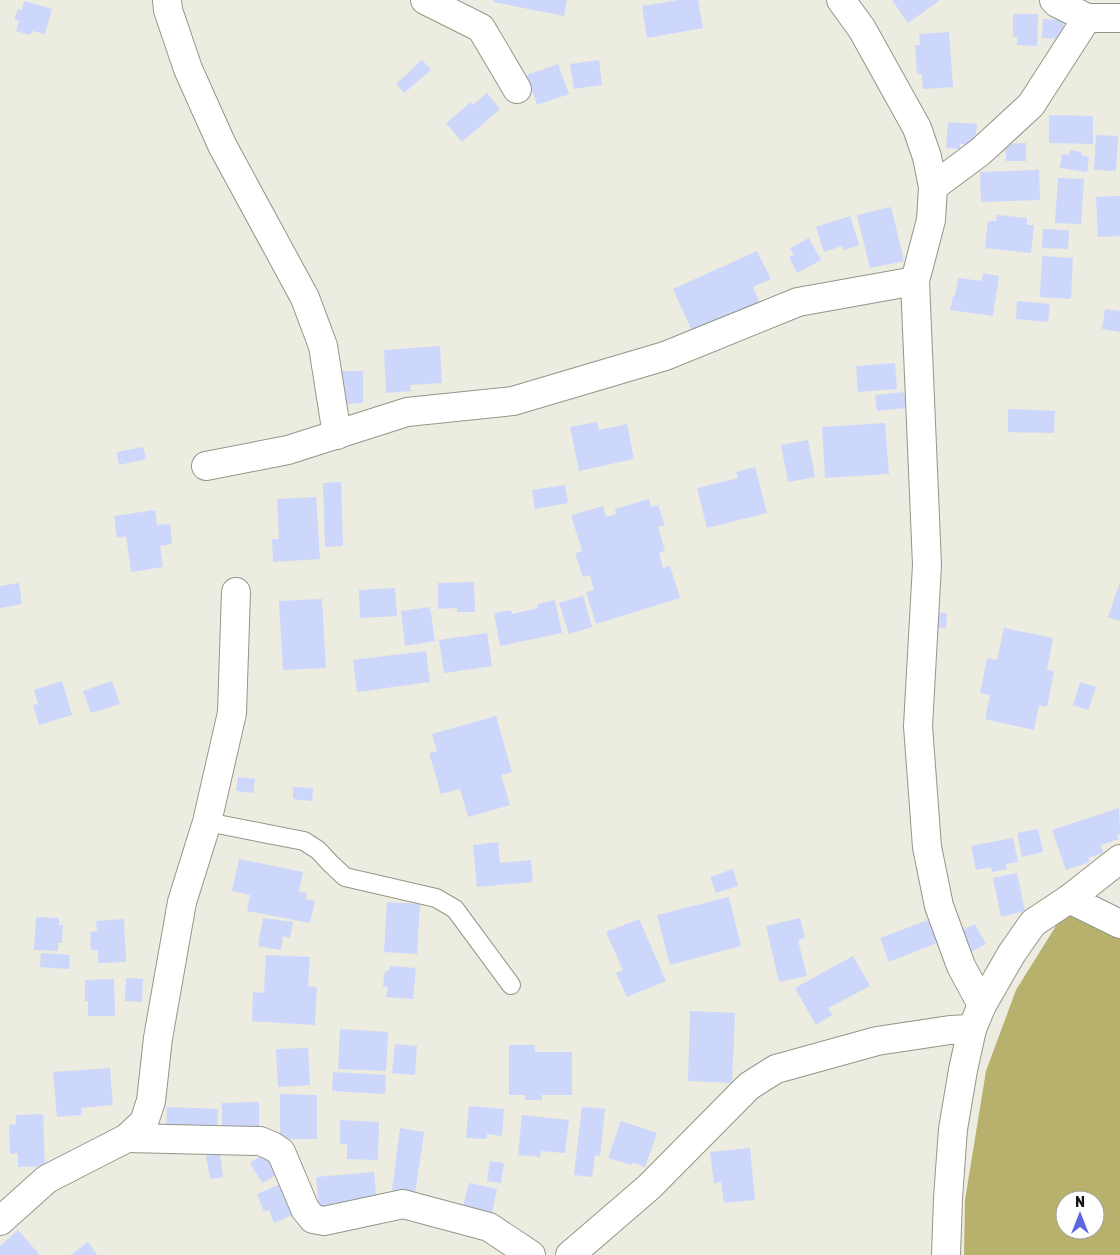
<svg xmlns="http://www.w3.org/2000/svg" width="1120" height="1255" viewBox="0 0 1120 1255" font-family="Rubik,sans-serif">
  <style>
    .forest { fill: #b8b16e; fill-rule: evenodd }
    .building { fill: #cdd6fb }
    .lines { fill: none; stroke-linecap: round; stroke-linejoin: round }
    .service-casing { stroke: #96958a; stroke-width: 20 }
    .minor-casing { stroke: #96958a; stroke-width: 30 }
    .service { stroke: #fff; stroke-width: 18 }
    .minor { stroke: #fff; stroke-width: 28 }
  </style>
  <rect width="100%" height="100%" fill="#edece0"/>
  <path class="forest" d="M1064 913 1120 938V1255H964L965 1200 986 1071 1016 990ZM1065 1200H1095V1230H1065Z"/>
  <g class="building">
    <path d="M494 0H567L564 16 493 2Z"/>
    <path d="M679 0H698L703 28 647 38 642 6Z"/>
    <path d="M892 0H940L908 23Z"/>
    <path d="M24 1 52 9 45 34 32 31 31 35 16 31 19 21 14 19 18 9 22 10Z"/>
    <path d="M1013 14H1038L1037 46 1017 45V37H1013Z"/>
    <path d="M1043 19 1064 20 1063 39 1042 38Z"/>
    <path d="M949 32 953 87 923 89 922 74H917L915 45H920L919 34Z"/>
    <path d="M422 60 431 70 404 93 396 84Z"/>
    <path d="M599 60 602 85 574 89 570 64Z"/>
    <path d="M558 64 569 94 537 105 527 75Z"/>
    <path d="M487 93 500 109 462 142 446 123 471 102 473 105Z"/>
    <path d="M1049 115 1093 116V144L1049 143Z"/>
    <path d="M948 122 977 124 975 145 960 144V149L946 148Z"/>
    <path d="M1096 135 1118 136 1116 171 1094 170Z"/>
    <path d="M1026 143V161H1006L1005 144Z"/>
    <path d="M1070 150 1081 152V155L1089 157 1087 172 1060 168 1062 154 1069 155Z"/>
    <path d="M1039 170 1040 200 981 202 980 172Z"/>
    <path d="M1058 178 1084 179 1081 224 1055 223Z"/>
    <path d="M1120 196V236L1098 237 1096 197Z"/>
    <path d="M891 207 904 261 870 268 857 215Z"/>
    <path d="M997 215 1027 218V225H1034L1031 253 985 248 988 221H996Z"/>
    <path d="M850 216 859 245 844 250 842 246 824 252 816 227Z"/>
    <path d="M1043 229 1069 230 1068 249 1042 248Z"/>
    <path d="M809 238 821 260 797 273 789 257 794 255 790 248Z"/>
    <path d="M757 251 771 279 753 287 760 303 693 333 673 289Z"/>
    <path d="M1042 256 1073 258 1071 299 1040 297Z"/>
    <path d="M983 273 999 276 993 316 950 310 953 296H955L958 278 982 281Z"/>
    <path d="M1017 301 1050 304 1048 322 1016 319Z"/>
    <path d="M1105 309 1120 311V332L1102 329Z"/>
    <path d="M440 346 442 383 410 385 411 391 386 393 384 350Z"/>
    <path d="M895 363 897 389 858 392 856 366Z"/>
    <path d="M340 371H363V403L341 404Z"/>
    <path d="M904 392 906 408 877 411 875 395Z"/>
    <path d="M1008 409 1055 411 1054 433 1008 432Z"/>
    <path d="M597 422 599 430 627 424 634 459 579 471 570 427Z"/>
    <path d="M885 423 889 474 825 478 822 427Z"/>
    <path d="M808 440 815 477 788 482 781 445Z"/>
    <path d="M143 447 146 459 119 465 117 452Z"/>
    <path d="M755 467 767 513 707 528 697 488 738 478 736 472Z"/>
    <path d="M341 482 343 546 325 547 323 483Z"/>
    <path d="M565 485 568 503 535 509 532 490Z"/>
    <path d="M316 497 320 559 273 562 272 539H279L277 499Z"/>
    <path d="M649 499 651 507 658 505 665 525 658 527 665 551 659 553 663 568 670 566 680 598 596 624 586 592 594 590 590 575 583 577 575 553 582 551 571 515 603 506 606 517 616 514 615 509Z"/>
    <path d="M155 510 157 525 170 524 172 544 160 546 163 567 131 572 126 536 117 538 114 516Z"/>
    <path d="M474 582 475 612H457V608L438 609V583Z"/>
    <path d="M1120 582V621L1108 617Z"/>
    <path d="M19 583 22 604 0 608V586Z"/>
    <path d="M395 588 397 616 360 618 359 590Z"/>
    <path d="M583 596 592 627 569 634 559 603Z"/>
    <path d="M322 599 326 668 283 670 279 601Z"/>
    <path d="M555 600 562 633 500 646 494 613 511 610 512 614 538 608V604Z"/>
    <path d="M430 607 435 641 405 646 401 611Z"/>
    <path d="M931 612 947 613 946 628 930 627Z"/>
    <path d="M1004 628 1053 638 1047 670 1054 671 1047 707 1039 705 1034 730 985 719 990 695 980 693 987 658 997 660Z"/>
    <path d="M487 633 492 666 444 673 439 640Z"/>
    <path d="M426 651 430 682 357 692 353 660Z"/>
    <path d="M62 681 72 715 39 725 33 705 38 704 34 690Z"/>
    <path d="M112 681 120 704 91 713 83 691Z"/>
    <path d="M1080 682 1096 687 1088 710 1073 705Z"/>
    <path d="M496 716 512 772 501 775 510 805 468 817 460 789 441 794 429 753 437 751 432 734Z"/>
    <path d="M238 777 255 779 253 793 236 791Z"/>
    <path d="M293 787 313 788 312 801 293 799Z"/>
    <path d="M1119 808 1120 834 1117 835 1119 839 1101 845 1103 853 1088 858 1090 862 1066 870 1052 830Z"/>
    <path d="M1038 829 1043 852 1022 857 1017 833Z"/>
    <path d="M1013 838 1018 862 1006 864 1007 869 992 872 991 867 976 870 971 846Z"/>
    <path d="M498 842 500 863 531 860 533 882 477 887 473 845Z"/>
    <path d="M239 859 303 872 299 892 307 893 306 899 315 901 310 923 247 911 250 895 232 891Z"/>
    <path d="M733 869 738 886 716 893 710 877Z"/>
    <path d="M1017 873 1025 911 1001 917 993 878Z"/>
    <path d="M729 897 741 946 670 965 657 915Z"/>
    <path d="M387 902 420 904 417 954 384 952Z"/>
    <path d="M36 917 59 918V925H63L62 943H58V951L34 950Z"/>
    <path d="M263 918 293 922 290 938 283 936 281 950 258 946Z"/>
    <path d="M800 918 805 938 798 940 807 976 779 982 766 926Z"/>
    <path d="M124 919 126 962 98 963V950H91L90 932 97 931 96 921Z"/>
    <path d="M639 919 666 981 627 997 616 973 623 970 606 932Z"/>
    <path d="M928 920 937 943 889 962 880 938Z"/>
    <path d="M975 924 986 944 970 953 959 932Z"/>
    <path d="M41 953 70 955 69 969 40 967Z"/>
    <path d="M266 955 310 957 308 986 317 987 315 1025 252 1021 253 992 264 993Z"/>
    <path d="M853 956 870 986 828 1008 832 1015 816 1025 795 988Z"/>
    <path d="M390 966 416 968 413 999 386 997 388 987 383 986 385 971H389Z"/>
    <path d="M126 978 143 979 142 1002 125 1001Z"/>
    <path d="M114 979 115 1016H88V1001H85V980Z"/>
    <path d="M690 1011 735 1013 732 1083 688 1081Z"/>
    <path d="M340 1029 388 1032 386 1071 338 1069Z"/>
    <path d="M395 1044 417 1046 415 1075 392 1073Z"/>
    <path d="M509 1045H535V1052H572V1095H542V1100H525V1095H509Z"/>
    <path d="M308 1048 310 1085 278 1087 276 1049Z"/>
    <path d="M110 1068 113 1105 81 1108 82 1115 57 1117 53 1072Z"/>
    <path d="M333 1072 386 1075 385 1094 332 1091Z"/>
    <path d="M280 1094 317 1095V1139H280Z"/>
    <path d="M259 1102V1127H222V1103Z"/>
    <path d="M469 1106 504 1109 502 1136 487 1134V1139L466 1138Z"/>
    <path d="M167 1107 218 1109 217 1132 166 1130Z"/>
    <path d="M582 1107 605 1109 600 1156 595 1155 592 1177 574 1175Z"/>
    <path d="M43 1114 45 1166 18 1167V1153L10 1154 9 1125 16 1124V1115Z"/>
    <path d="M522 1115 569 1120 565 1153 541 1151 540 1157 518 1155Z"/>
    <path d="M340 1120 379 1122 378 1160 347 1159V1144H340Z"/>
    <path d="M621 1121 657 1133 645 1167 633 1162 632 1165 608 1158Z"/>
    <path d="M400 1128 424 1132 414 1202 391 1199Z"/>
    <path d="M750 1148 755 1200 724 1203 721 1182 714 1183 710 1152Z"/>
    <path d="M265 1153 278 1174 262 1183 250 1163Z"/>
    <path d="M220 1154 223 1177 210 1179 206 1156Z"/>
    <path d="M490 1161 504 1163 501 1183 487 1181Z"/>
    <path d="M374 1172 377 1204 319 1209 316 1177Z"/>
    <path d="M286 1182 299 1212 274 1223 269 1210 264 1212 257 1194Z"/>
    <path d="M469 1183 497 1189 491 1217 462 1210Z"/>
    <path d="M18 1230 39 1254 38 1255H0V1246Z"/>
    <path d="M88 1242 97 1255H71Z"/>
  </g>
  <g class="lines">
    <g class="service-casing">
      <path id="service" d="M207 822 304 841 318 850 330 863 345 877 436 898 455 909 511 985"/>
    </g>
    <g class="minor-casing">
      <g id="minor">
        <path d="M167 0 168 10 188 69 222 145 305 298 323 346 337 435"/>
        <path d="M425 0 481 28 517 89"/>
        <path d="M841 0 862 29 917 128 927 157 933 187 931 220 915 281 927 565 918 726 927 847 939 906 961 966 982 1005"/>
        <path d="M1054 0 1057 3 1087 18H1120"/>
        <path d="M933 187 980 152 1031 105 1087 18"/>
        <path d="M206 466 288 450 407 412 513 401 665 356 798 302 915 281"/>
        <path d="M1069 899 1120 924"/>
        <path d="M127 1138 260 1141 272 1146 281 1152 305 1209 313 1219 324 1221 403 1204 489 1227 531 1255"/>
        <path d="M0 1221 47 1179 127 1138 144 1122 151 1101 158 1038 182 902 207 822 232 713 236 592"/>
        <path d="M570 1255 649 1187 749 1086 776 1069 877 1041 950 1030 972 1029"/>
        <path d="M946 1255 948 1198 953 1129 963 1070 972 1029 982 1005 1012 953 1033 923 1069 899 1120 859"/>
      </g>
    </g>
    <use href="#service" class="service"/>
    <use href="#minor" class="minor"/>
  </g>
  <g transform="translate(1080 1215)"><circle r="24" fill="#ffffff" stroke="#a1a1a0"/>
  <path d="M0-4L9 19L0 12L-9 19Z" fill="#5c67de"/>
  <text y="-8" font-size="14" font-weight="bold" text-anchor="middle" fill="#151511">N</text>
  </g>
</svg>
